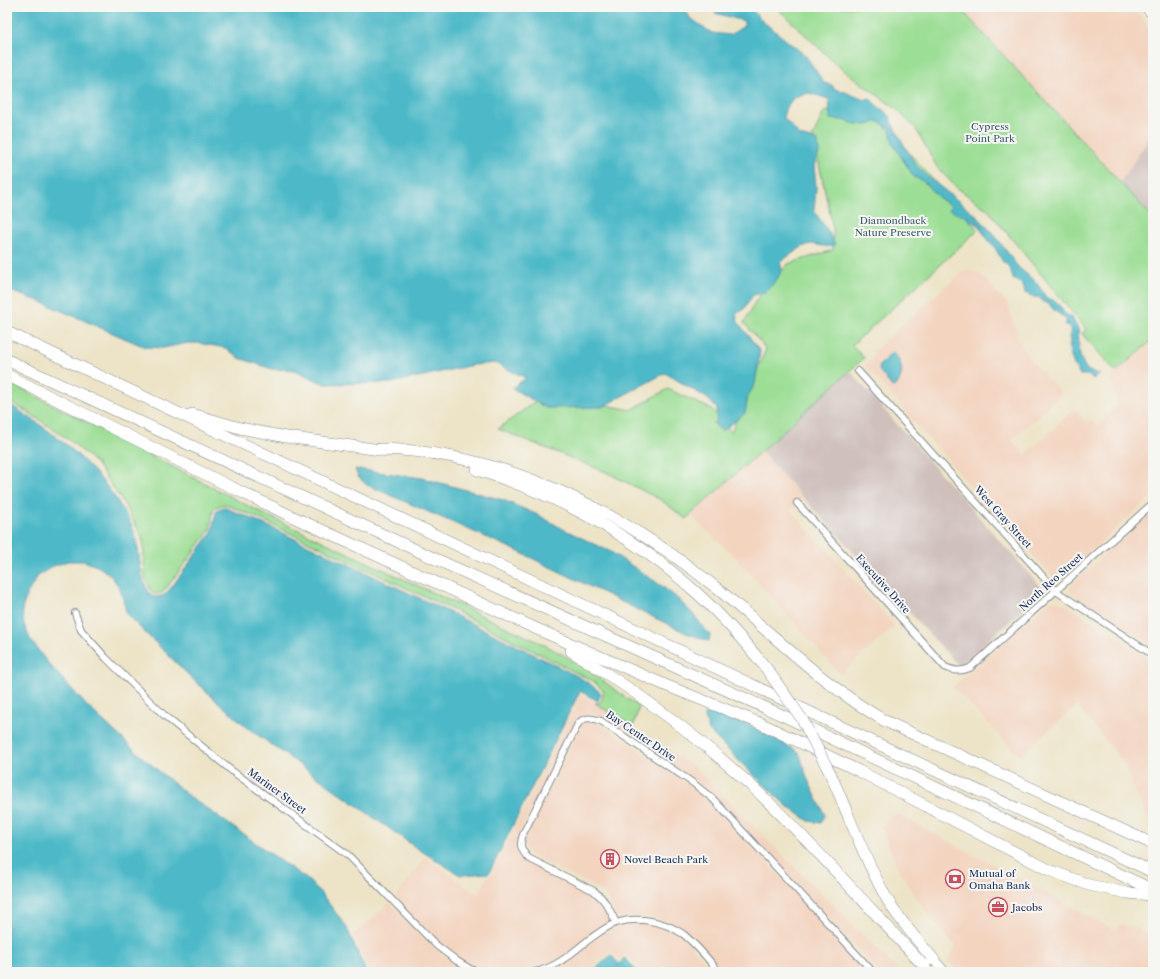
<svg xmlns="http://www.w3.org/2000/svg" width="1160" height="979" viewBox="0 0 1160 979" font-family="'Libre Caslon Text',serif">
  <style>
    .built { fill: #f3d4bf }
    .industrial { fill: #cfc0bb }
    .green { fill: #9cde95; stroke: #5c867a }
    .water { fill: #4db9c8; stroke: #347493 }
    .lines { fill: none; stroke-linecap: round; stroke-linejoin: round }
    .minor-casing { stroke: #848a92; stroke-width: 8 }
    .tertiary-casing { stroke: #848a92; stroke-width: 8 }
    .primary-casing { stroke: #848a92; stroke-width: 10 }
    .motorway-casing { stroke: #848a92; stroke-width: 12 }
    .minor { stroke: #fff; stroke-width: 6 }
    .tertiary { stroke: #fff; stroke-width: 7 }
    .primary { stroke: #fff; stroke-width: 9 }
    .motorway { stroke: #fff; stroke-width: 11 }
    .motorway-bridge-casing { stroke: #848a92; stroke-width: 12; stroke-linecap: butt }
    .motorway-bridge { stroke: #fff; stroke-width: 11 }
    .labels { text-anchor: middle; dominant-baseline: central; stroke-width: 4; stroke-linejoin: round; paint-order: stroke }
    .park-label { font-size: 10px; fill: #3b5b6c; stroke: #f6f6f2 }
    .street-label { font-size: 10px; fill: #1b2f5e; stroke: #f6f6f2 }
    .poi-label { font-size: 10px; fill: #1b2f5e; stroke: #f6f6f2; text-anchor: start }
  </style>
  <rect width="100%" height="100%" fill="#f6f6f2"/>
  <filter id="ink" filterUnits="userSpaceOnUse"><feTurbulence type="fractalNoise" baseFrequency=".025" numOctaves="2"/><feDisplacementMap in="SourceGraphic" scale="8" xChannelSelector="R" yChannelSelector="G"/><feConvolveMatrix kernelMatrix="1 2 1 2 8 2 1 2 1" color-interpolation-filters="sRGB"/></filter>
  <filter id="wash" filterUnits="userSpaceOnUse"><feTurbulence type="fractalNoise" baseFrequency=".012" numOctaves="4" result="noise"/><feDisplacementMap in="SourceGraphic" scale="16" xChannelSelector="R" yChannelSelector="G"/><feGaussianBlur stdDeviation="0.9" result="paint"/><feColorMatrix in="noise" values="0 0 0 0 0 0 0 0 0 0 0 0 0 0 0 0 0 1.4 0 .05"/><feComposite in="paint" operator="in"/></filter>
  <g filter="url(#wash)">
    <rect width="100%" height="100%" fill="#ede4c7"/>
    <g class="built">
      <path d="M959 7H1133L1153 33V135L1149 138 1120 183Z"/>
      <path d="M967 269 980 274 1007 303 1019 340 1031 361 1062 393 1012 440 1025 455 1074 409 1086 423 1090 420 1097 426 1118 405 1113 391 1111 377 1152 340 1153 341V495L1060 579 1054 578 1013 533 910 418 899 403 865 366 873 359V352L957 276Z"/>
      <path d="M761 452 803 498 790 510 895 626 840 674 734 556 691 516Z"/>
      <path d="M1153 511V597L1151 595 1150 596 1153 599V645L1075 596 1069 590 1073 583Z"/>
      <path d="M1052 599 1068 606 1153 662V825L1150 824 1122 760 1077 706 1019 756 953 687Z"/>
      <path d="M581 695 595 703 694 767 900 972H878L715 796 695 780 604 718 594 714 585 715 579 718 575 723 521 831 517 843 519 852 526 861 592 894 599 899 602 903 611 922 600 928 568 953 554 961 540 967 527 970 500 972 486 970 471 966 444 947 432 936 395 898 425 857 478 895 488 876 492 874Z"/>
      <path d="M593 721 599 724 691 786 710 801 868 972H724L697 942 686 932 672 923 646 916 618 919 608 899 604 894 596 888 531 855 525 848 524 842 527 834 581 726 587 722Z"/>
      <path d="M897 814 1115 930 1121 924 1138 929 1153 937V972H958L948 961 949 957 956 947 935 923 912 892 896 864 881 826Z"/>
      <path d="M390 903 427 942 439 953 468 972H369L353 935Z"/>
      <path d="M645 923 668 930 681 937 692 947 714 972H642L627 955H624L620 959 617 955 616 956 611 952 588 972H546L571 958 603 933 616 927 631 924Z"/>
    </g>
    <g class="industrial">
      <path d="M1153 135V218L1120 183 1149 138Z"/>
      <path d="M850 371 1044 591 959 666 761 452Z"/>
    </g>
    <g class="green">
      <path d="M776 7H959L1153 218V341L1152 340 1116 372 1082 334 1086 329 988 210 956 187 937 167 916 129 895 108 838 66Z"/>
      <path d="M848 107 879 119 978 230 852 345 864 358 686 519 661 500 606 472 498 429 541 397 561 396 631 410 668 389 713 410 731 432 766 349 744 323 756 300 788 264 833 250V228L813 136 824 112Z"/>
      <path d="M7 381 262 513 547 646 581 665 639 707 633 727 595 703H598L601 702 604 691 593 681 581 675 455 611 254 516 224 504 216 507 213 511 210 530 168 586 162 593 154 594 150 589 145 577 143 539 123 502 96 463 73 443 31 414 7 400Z"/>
    </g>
    <g class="water">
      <path d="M7 7H684L690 18 712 33 730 35 744 26V21L715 13V7H750L761 20 806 56 824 83 832 85 834 89 845 92 864 100 870 98C875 106 883 109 890 116L891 122 915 164 928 177 976 215 997 238 1018 267 1036 282 1048 300 1052 299 1060 306 1064 313 1072 318 1078 329 1080 357 1086 369 1095 374 1100 373 1093 379 1088 375H1080C1074 366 1068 354 1070 342 1070 336 1071 333 1070 327L1065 324 1067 321 1062 316 1054 310 1049 304 1043 302 1039 297H1033L1025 293 1023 285 1013 279 1010 267 1003 262 995 248 986 237 979 226 965 216 949 210 951 206 938 197 923 181 914 177 893 144 890 128 877 121 868 125 856 124 843 120 830 119 829 99 809 93 794 97 785 109 784 118 800 136 818 141 819 154 814 165 816 187 814 211 828 231 835 245C823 249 816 242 807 245 802 246 786 258 780 262L782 270 776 281 764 293 753 295 743 310 736 314 738 322 760 351 755 384 748 396 745 413 722 431 713 423H716L717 409 707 398 665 373 602 407 546 408 512 388 526 378 495 363 473 365 391 383 325 384 294 370 272 369 239 358 226 348 198 343H188L163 348 145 347 39 301 7 290Z"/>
      <path d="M892 352C896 354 896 356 898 359 904 368 902 378 896 386L892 387 879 370 880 365Z"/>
      <path d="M7 403C49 429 91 460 118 502 121 508 126 514 129 520 132 527 135 535 137 543 141 562 139 582 153 597L163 596 171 588 212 532 216 512 223 507 253 519 453 614 579 677 590 684 601 693 598 701 580 691 489 873 460 875 418 849 248 728 202 688 127 615 120 588 111 576 99 567 84 561H68L51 567 38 576 28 592 22 609 24 624 30 639 47 662 86 705 141 756 189 796 308 880 320 892 346 926 366 972H7Z"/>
      <path d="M355 469 422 478 503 500 538 515 563 529 611 552 659 584 676 597 692 613 710 635 709 641 686 633 513 549 367 485 358 477Z"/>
      <path d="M704 714H726L740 720 799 752 807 778 825 815 821 823 809 821 787 806 744 766 709 731Z"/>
      <path d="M611 955 619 964 625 958 638 972H592Z"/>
    </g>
  </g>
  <g filter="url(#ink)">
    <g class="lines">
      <g class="minor-casing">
        <g id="minor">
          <path d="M858 371 1056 591 1153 655"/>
          <path d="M797 503 945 667C954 671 960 672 970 668L1153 503"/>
          <path d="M75 613 81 630 106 658 166 717 232 771 348 855 436 945 457 961 470 969 480 972"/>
          <path d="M616 923C610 910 606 900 594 891L528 858C520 848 519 845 524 832L578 724C584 716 593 718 601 721L693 783 713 799 873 972"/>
          <path d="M535 972C555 968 571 954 587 941 596 935 605 927 616 923 638 916 664 921 683 934 697 945 708 959 719 972"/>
          <path d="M918 972 924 966 934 960"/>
        </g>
      </g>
      <g class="tertiary-casing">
        <path id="tertiary" d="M1144 7 1153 17"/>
      </g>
      <g class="primary-casing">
        <g id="primary">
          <path d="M934 960 945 972"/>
          <path d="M924 966 929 972"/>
        </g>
      </g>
      <g class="motorway-casing">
        <g id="motorway">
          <path d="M7 332 805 710 1153 872"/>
          <path d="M7 360 431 557 786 717 1153 890"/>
          <path d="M7 375 231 487 291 516 537 629 665 685 762 724 859 771 1049 870 1089 885 1127 893 1153 895"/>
          <path d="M192 414 240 428 286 437 388 451"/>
          <path d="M381 449C506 452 624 513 719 590 774 635 824 686 885 721L1153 844"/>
          <path d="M477 470C559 495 635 537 698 594 723 617 745 642 766 668"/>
          <path d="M571 651C638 692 702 739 759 793 817 848 869 908 924 966"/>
          <path d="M830 773C849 815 864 859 887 899 900 921 918 941 934 960"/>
        </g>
      </g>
      <use href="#minor" class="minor"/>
      <use href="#tertiary" class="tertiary"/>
      <use href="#primary" class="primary"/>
      <use href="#motorway" class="motorway"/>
      <g class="motorway-bridge-casing">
        <path id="motorway-bridge" d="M766 668 802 719 830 773"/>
      </g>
      <use href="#motorway-bridge" class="motorway-bridge"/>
    </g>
  </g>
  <defs>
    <g id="building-ring" transform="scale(1)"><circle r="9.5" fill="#f6f6f2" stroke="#d1495b" stroke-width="1.5"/><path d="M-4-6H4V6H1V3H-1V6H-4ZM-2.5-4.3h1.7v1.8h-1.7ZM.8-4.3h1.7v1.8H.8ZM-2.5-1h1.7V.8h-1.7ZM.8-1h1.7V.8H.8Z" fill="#d1495b"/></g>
    <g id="bank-ring" transform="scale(1)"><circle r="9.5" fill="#f6f6f2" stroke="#d1495b" stroke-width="1.5"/><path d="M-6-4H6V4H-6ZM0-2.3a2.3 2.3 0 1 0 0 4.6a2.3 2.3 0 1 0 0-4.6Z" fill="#d1495b"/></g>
    <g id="office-ring" transform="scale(1)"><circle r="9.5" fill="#f6f6f2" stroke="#d1495b" stroke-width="1.5"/><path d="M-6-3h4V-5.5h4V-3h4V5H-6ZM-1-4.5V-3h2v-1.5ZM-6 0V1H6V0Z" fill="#d1495b"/></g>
  </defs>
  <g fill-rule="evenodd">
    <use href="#building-ring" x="610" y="859"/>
    <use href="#bank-ring" x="955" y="879"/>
    <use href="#office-ring" x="998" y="907"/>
  </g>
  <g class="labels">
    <g class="park-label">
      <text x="990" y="126">Cypress<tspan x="990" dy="12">Point Park</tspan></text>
      <text x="893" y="220">Diamondback<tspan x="893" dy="12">Nature Preserve</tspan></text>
    </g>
    <g class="street-label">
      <text transform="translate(1003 517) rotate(48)">West Gray Street</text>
      <text transform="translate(1051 582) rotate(-42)">North Reo Street</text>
      <text transform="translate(883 584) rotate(48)">Executive Drive</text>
      <text transform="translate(641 736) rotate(34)">Bay Center Drive</text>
      <text transform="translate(277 791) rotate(36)">Mariner Street</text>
    </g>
    <g class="poi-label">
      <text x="624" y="859">Novel Beach Park</text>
      <text x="969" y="873">Mutual of<tspan x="969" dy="12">Omaha Bank</tspan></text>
      <text x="1012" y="907">Jacobs</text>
    </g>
  </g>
  <rect width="1160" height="979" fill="none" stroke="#f6f6f2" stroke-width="24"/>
</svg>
